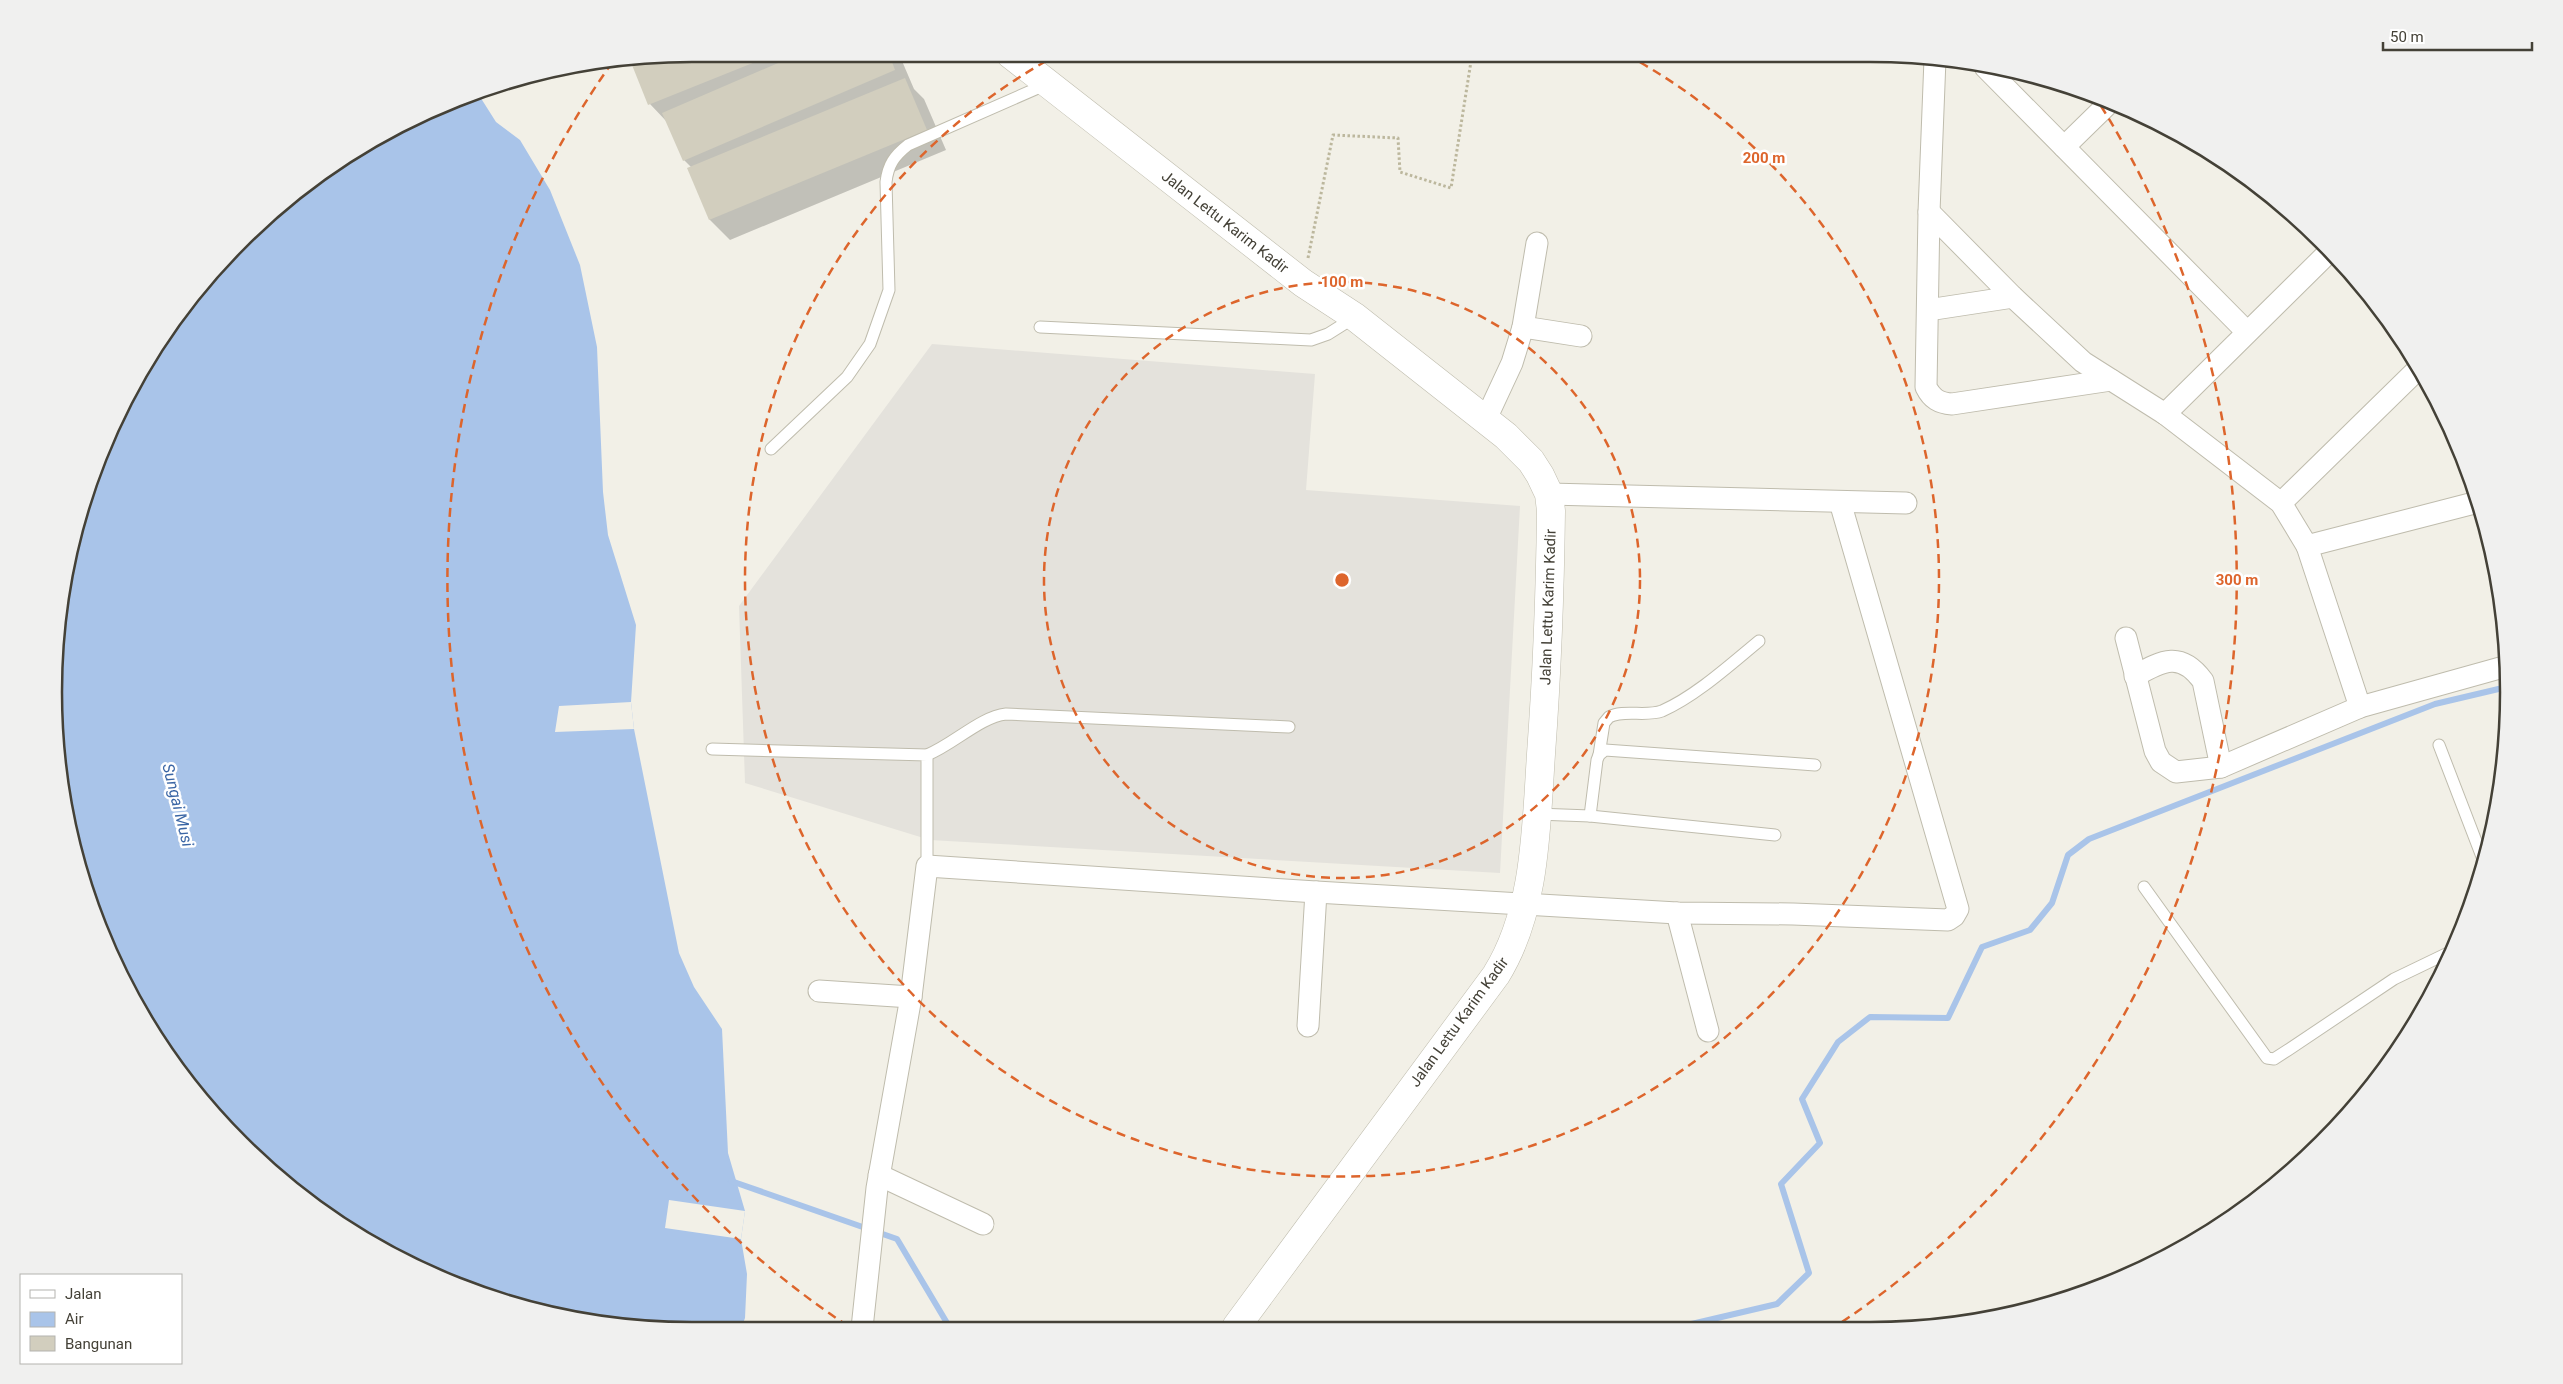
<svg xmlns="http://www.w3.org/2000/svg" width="2563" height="1384" viewBox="0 0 2563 1384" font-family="Roboto,sans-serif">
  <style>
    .industrial { fill: #e4e2dc }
    .water { fill: #a9c4e9 }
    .pier { fill: #f2f0e7 }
    .shadow { fill: #0003 }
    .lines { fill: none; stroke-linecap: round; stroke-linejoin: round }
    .stream { stroke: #a9c4e9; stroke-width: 6 }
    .building { fill: #d2cebe }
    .service-casing { stroke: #bfbcad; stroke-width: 13 }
    .minor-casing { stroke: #bfbcad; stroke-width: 23 }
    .tertiary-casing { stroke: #bfbcad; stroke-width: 29 }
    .path { stroke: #bcb79d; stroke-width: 3; stroke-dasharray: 2.5 2.5; stroke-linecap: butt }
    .service { stroke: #fff; stroke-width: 11 }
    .minor { stroke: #fff; stroke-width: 21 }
    .tertiary { stroke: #fff; stroke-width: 28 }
    .ring { fill: none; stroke: #dd652c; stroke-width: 2.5; stroke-dasharray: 9 6 }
    .labels { text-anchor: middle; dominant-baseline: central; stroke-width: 5; stroke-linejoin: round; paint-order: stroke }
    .street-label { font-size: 15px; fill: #444137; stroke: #fff }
    .water-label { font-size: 16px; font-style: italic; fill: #3b66a5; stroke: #fff }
    .rim { fill: none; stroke: #444137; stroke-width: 2.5 }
    .centre { fill: #dd652c; stroke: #fff; stroke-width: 2.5 }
    .ring-label { font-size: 15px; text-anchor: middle; font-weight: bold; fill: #dd652c; stroke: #fff; stroke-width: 5; stroke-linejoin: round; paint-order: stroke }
  </style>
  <rect width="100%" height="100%" fill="#f2f0e7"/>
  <path class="industrial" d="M932 344 1315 374 1306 490 1520 506 1500 873 930 840 745 783 739 606Z"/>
  <path class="water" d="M477 92 496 122 520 140 550 190 580 265 597 347 603 492 608 535 636 625 631 702 634 729 679 953 694 987 722 1029 728 1153 745 1211 741 1239 747 1274 745 1318 741 1329H651L527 1308 373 1245 303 1198 212 1113 161 1046 102 937 75 857 55 734V650L75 527 102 447 161 338 212 271 303 186 373 139Z"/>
  <g class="pier">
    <path d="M631 702 634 729 555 732 559 706Z"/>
    <path d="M669 1200 745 1211 741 1239 665 1228Z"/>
  </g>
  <path class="shadow" d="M692 54H899L914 89 924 99 946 150 730 240 710 220 689 169 692 168 684 160 668 123 650 104 631 60Z"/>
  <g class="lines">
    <g class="stream">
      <path d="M731 1181 897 1239 950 1328"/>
      <path d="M1683 1326 1777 1304 1809 1273 1781 1184 1820 1143 1802 1099 1838 1042 1870 1017 1948 1018 1982 947 2030 930 2052 903 2068 855 2089 839 2435 704 2507 687"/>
    </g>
  </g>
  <g class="building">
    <path d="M692 54H775L648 105 630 60Z"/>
    <path d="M799 54H889L895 70 683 161 662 113Z"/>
    <path d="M905 78 927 130 709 220 687 168Z"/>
  </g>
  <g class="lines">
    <g class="service-casing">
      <g id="service">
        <path d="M1040 327 1311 340 1328 334 1355 317"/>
        <path d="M771 449 847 377 870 344 889 290 886 182C888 165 894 156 908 145L1047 84"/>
        <path d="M2439 745 2484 862"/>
        <path d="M712 749 927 755V866"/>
        <path d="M927 755C954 744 980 717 1006 714L1289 727"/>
        <path d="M1599 755 1604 723 1609 717C1623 709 1646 717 1662 711 1696 696 1731 664 1759 641"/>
        <path d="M1537 814 1590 816 1775 835"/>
        <path d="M1590 816 1597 760 1599 755 1605 750 1815 765"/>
        <path d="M2144 887 2267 1058 2274 1059 2288 1050 2394 979 2450 952"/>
      </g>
    </g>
    <g class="minor-casing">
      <g id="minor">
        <path d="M1935 59 1929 212 1926 387C1932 399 1939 403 1952 404L2111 380"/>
        <path d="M1985 67 2247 332"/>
        <path d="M2064 147 2107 105"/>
        <path d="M1929 212 2013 297 2083 362 2165 414 2281 503 2307 546 2478 502"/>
        <path d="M1928 310 2013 297"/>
        <path d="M1523 327 1581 336"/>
        <path d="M2165 414 2329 252"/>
        <path d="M1485 421 1512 363 1523 327 1537 243"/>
        <path d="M1549 494 1906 503"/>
        <path d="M2281 503 2418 369"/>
        <path d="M2307 546 2360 707"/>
        <path d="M2126 638 2155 751 2161 762 2176 772 2221 767 2360 707 2507 666"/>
        <path d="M2135 676C2163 660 2181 651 2203 681L2221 767"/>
        <path d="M1677 913 1708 1031"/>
        <path d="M819 991 911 997"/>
        <path d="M1308 1026 1316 892"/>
        <path d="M879 1175 983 1224"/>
        <path d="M862 1328 877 1188 911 997 927 866 1316 892 1677 913 1793 914 1948 920 1954 916 1958 909 1840 502"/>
      </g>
    </g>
    <g class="tertiary-casing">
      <path id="tertiary" d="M1010 54 1303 283 1355 317 1506 436 1531 461 1540 475 1549 494 1551 511C1550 593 1547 673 1541 754 1536 829 1536 911 1496 975L1236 1327"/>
    </g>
    <path class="path" d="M1308 258 1333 135 1398 138 1400 172 1451 188 1472 55"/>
    <use href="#service" class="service"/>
    <use href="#minor" class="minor"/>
    <use href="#tertiary" class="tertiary"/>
  </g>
  <g class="ring">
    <circle cx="1342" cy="580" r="298"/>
    <path d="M1627 55A597 597 0 1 1 1057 55"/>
    <path d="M848 1326A895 895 0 0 1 609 67M2101 106A895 895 0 0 1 1842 1322"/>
  </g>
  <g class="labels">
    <g class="street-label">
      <text transform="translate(1225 222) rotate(38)">Jalan Lettu Karim Kadir</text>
      <text transform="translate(1548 607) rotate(-88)">Jalan Lettu Karim Kadir</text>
      <text transform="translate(1459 1022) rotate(-54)">Jalan Lettu Karim Kadir</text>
    </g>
    <g class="water-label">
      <text transform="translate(178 805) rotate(76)">Sungai Musi</text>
    </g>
  </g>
  <path d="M0 0H2563V1384H0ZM692 62H1870A630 630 0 0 1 2500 692V692A630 630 0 0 1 1870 1322H692A630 630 0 0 1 62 692V692A630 630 0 0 1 692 62Z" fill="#f0f0ef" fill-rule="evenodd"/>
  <path class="rim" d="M692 62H1870A630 630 0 0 1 2500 692V692A630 630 0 0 1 1870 1322H692A630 630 0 0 1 62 692V692A630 630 0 0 1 692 62Z"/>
  <circle cx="1342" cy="580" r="8" class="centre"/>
  <g class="ring-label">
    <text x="1764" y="163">200 m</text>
    <text x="1342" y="287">100 m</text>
    <text x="2237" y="585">300 m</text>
  </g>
  <rect x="20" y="1274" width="162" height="90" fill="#ffffff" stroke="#b4b3af"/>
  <rect x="30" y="1290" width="25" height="8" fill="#ffffff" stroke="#b4b3af"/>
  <text x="65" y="1299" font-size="15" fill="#444137">Jalan</text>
  <rect x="30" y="1312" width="25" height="15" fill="#a9c4e9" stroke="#b4b3af"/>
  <text x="65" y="1324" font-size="15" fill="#444137">Air</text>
  <rect x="30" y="1336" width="25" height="15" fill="#d2cebe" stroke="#b4b3af"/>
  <text x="65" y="1349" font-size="15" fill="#444137">Bangunan</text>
  <path d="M2383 42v8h149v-8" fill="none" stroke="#444137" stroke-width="2.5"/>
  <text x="2390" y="42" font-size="15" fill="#444137" stroke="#ffffff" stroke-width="4" paint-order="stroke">50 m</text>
</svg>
